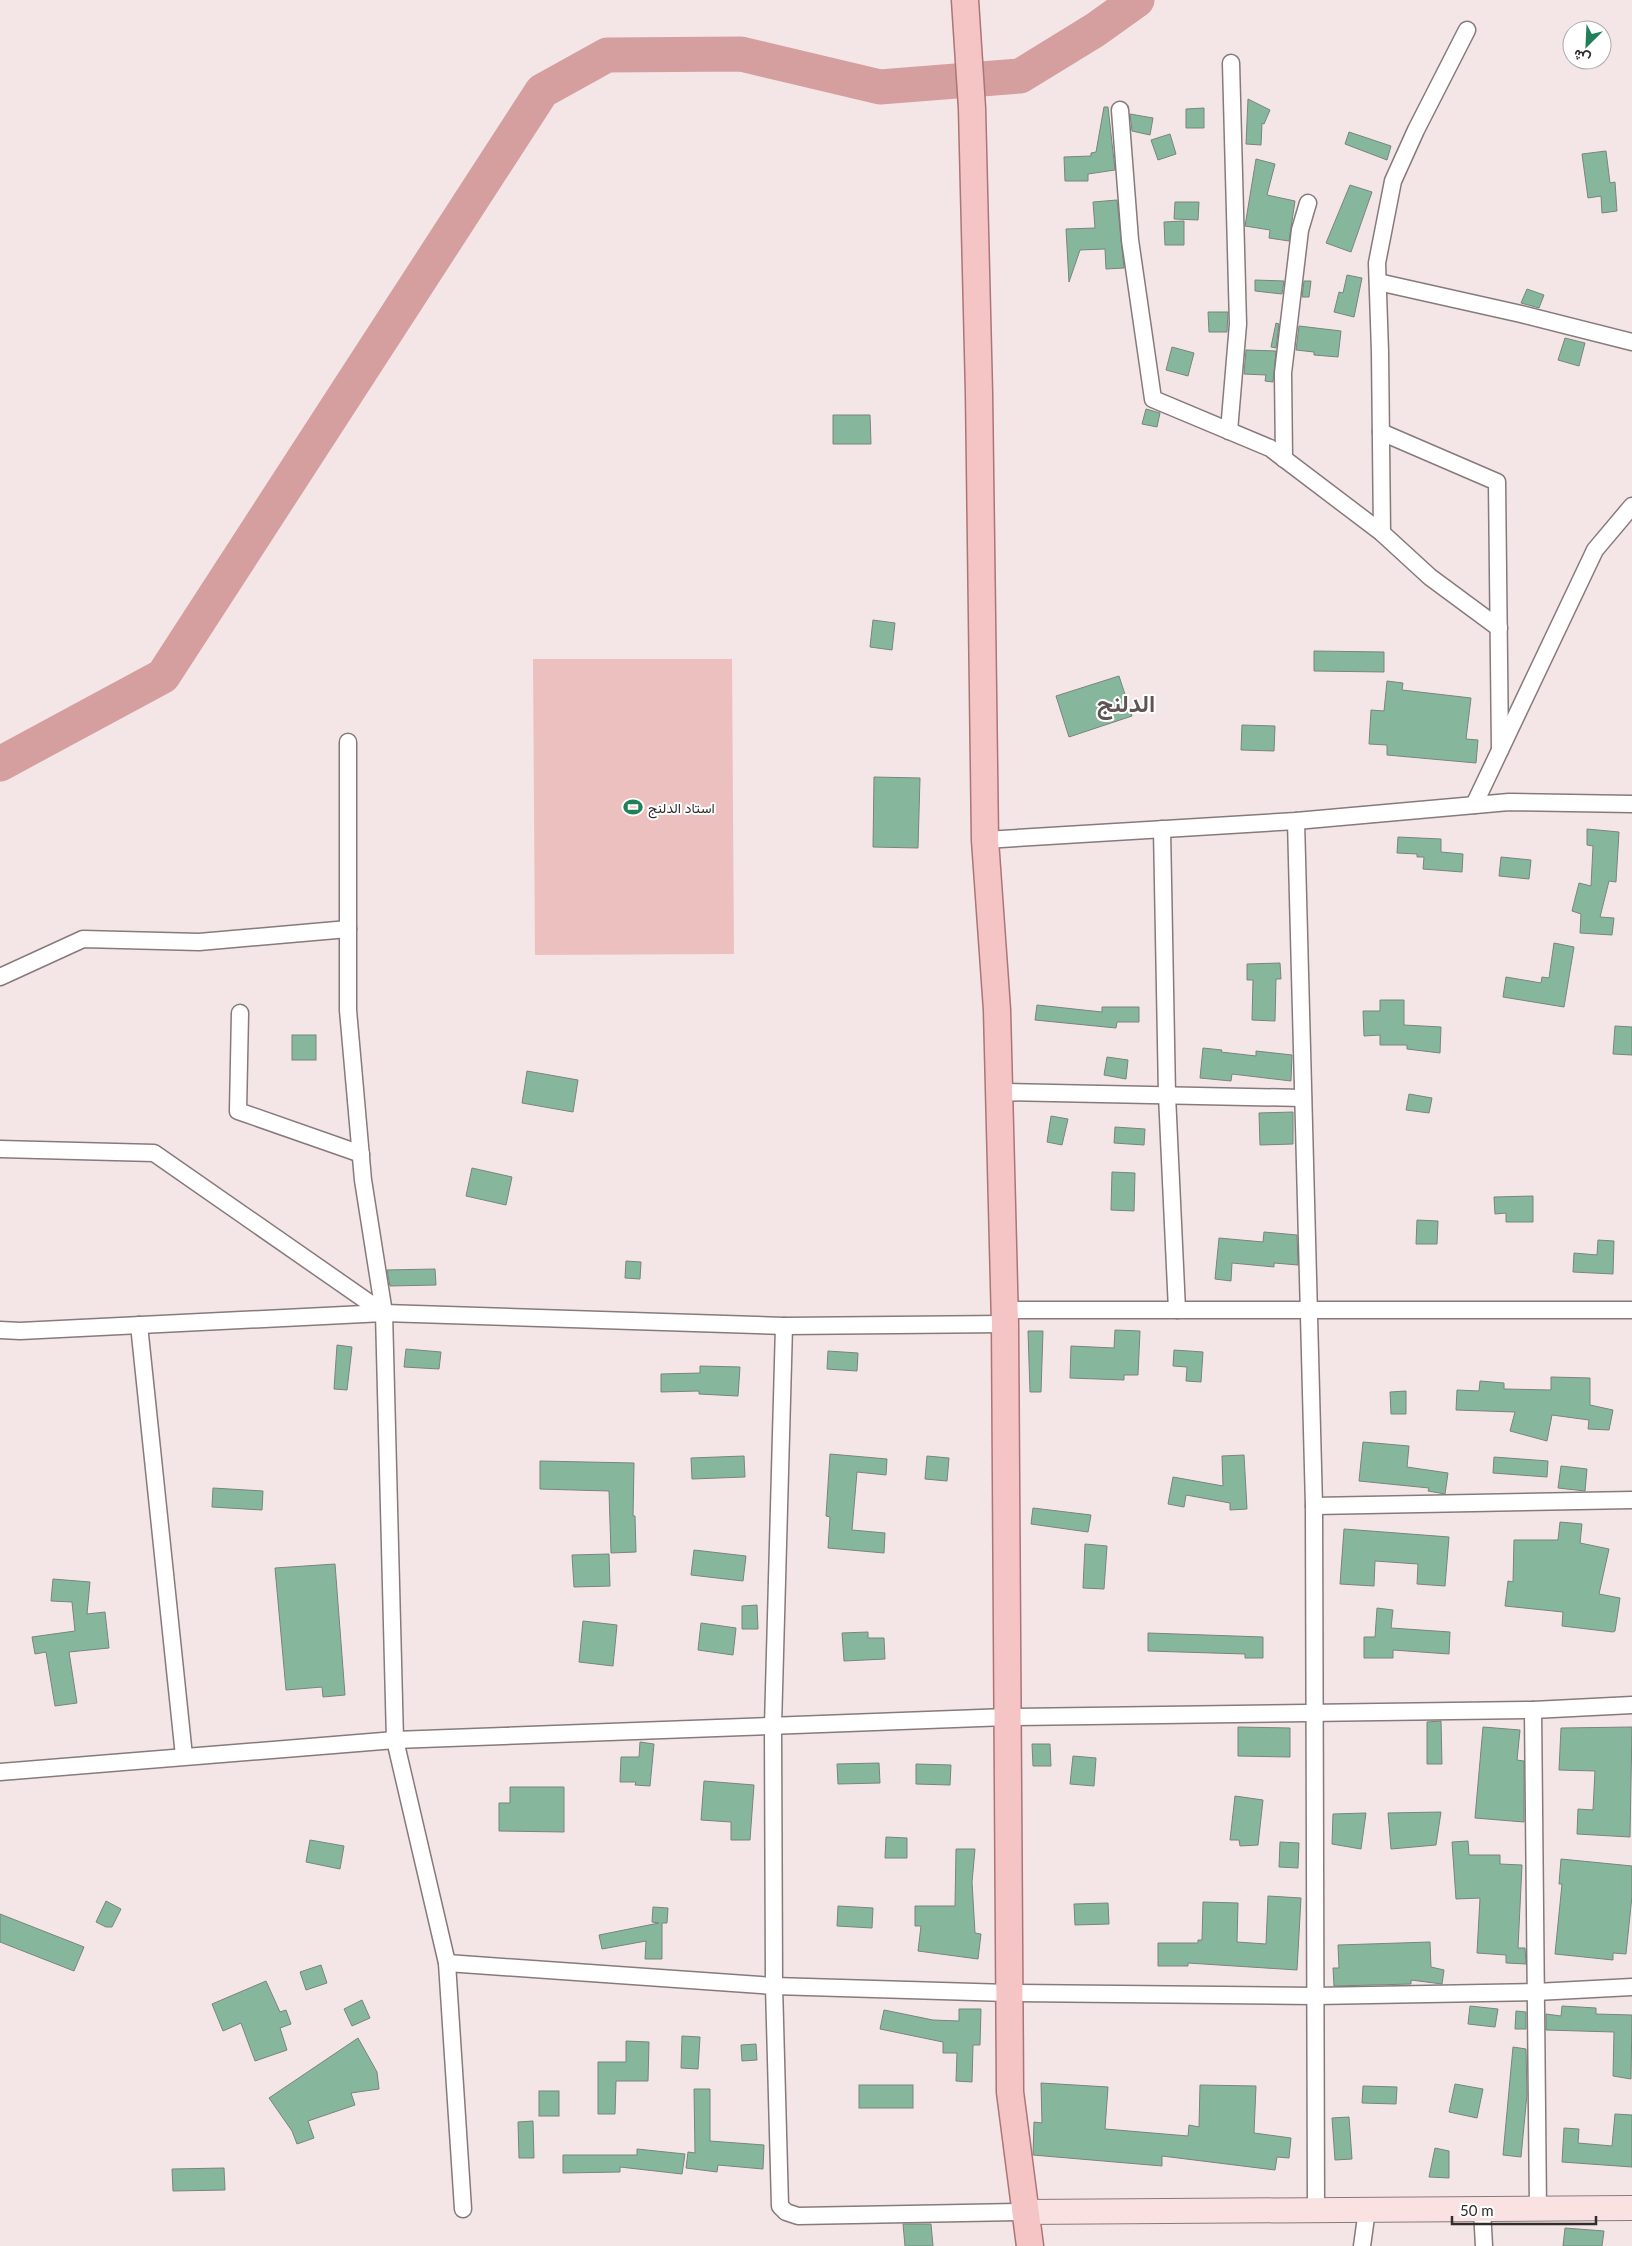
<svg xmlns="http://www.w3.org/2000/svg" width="1632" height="2246" viewBox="0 0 1632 2246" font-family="Lato,Vazirmatn,sans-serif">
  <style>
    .green { fill: #edc0c0 }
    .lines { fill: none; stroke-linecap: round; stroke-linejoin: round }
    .river { stroke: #d59fa0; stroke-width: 35 }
    .building { fill: #86b79d; stroke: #79847e }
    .minor-casing { stroke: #877a7a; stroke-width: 19 }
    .secondary-casing { stroke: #877a7a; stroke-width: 26 }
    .primary-casing { stroke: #ac7577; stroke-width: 29 }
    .minor { stroke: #fff; stroke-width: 16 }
    .secondary { stroke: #fae1e2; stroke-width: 24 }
    .primary { stroke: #f5c4c5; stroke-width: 26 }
    .labels { text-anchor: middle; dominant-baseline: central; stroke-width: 4; stroke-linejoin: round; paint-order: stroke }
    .poi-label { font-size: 14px; fill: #322d2d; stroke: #fff; text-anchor: start }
    .town-label { font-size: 24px; font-weight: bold; fill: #5f5353; stroke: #fff }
  </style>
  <rect width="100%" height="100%" fill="#f4e6e6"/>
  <path class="green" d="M533 659H732L734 954 535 955Z"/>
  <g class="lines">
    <path class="river" d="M0 764 163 676 542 91 607 55 741 54 880 87 1020 76 1095 30 1137 0"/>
  </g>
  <g class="building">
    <path d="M1248 99 1270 110 1264 124 1262 123 1261 145 1246 144Z"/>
    <path d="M1104 107H1108L1115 170 1088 174V181H1065L1064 157 1091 156V153L1096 152Z"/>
    <path d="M1204 108V128H1186V109Z"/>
    <path d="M1130 114 1153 118 1150 135 1132 131Z"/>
    <path d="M1349 132 1391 146 1387 160 1345 144Z"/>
    <path d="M1170 134 1176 154 1158 160 1151 140Z"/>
    <path d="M1606 151 1610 183 1615 182 1617 211 1602 213 1601 196 1588 198 1582 154Z"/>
    <path d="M1256 159 1275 164 1267 195 1295 201 1289 241 1269 238 1270 230 1245 226Z"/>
    <path d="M1350 185 1372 192 1351 252 1326 243Z"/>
    <path d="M1117 200 1124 268 1106 269 1105 249 1080 250 1069 282 1066 229 1095 228 1093 202Z"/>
    <path d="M1175 202H1199L1198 220 1174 219Z"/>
    <path d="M1184 221V245H1165L1164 222Z"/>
    <path d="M1347 275 1362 278 1354 317 1334 312 1339 292 1343 293Z"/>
    <path d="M1255 280 1284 281 1282 294 1255 291Z"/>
    <path d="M1304 281H1311L1309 297H1302Z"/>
    <path d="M1527 289 1544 295 1539 308 1521 303Z"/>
    <path d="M1208 312H1228L1227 332H1209Z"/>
    <path d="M1276 323 1279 324 1276 348 1271 347Z"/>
    <path d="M1299 326 1341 331 1338 357 1314 355V352L1296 350Z"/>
    <path d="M1565 338 1585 343 1579 366 1558 360Z"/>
    <path d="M1172 347 1194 353 1188 376 1166 370Z"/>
    <path d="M1246 350 1276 351 1273 382 1265 381 1266 375 1244 374Z"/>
    <path d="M1146 409 1160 413 1157 427 1142 424Z"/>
    <path d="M833 415H870L871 444H833Z"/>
    <path d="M873 620 895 623 892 650 870 647Z"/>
    <path d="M1314 651 1384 652V672L1314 671Z"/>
    <path d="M1119 676 1132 716 1069 737 1056 696Z"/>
    <path d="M1387 681 1403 683 1402 690 1471 698 1466 739 1478 740 1476 763 1387 755V745L1369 744 1371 710 1384 711Z"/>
    <path d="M1242 725 1275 726 1274 751 1241 750Z"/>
    <path d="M874 777 920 778 918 848 873 847Z"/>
    <path d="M1587 829 1619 832 1616 882 1609 881 1600 917 1614 918 1612 935 1580 933 1581 914 1572 911 1579 883 1591 886 1593 846 1587 845Z"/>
    <path d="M1398 837 1441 839V852L1463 854 1462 872 1423 869 1424 857H1417V854L1397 853Z"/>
    <path d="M1501 857 1531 860 1529 879 1499 876Z"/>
    <path d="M1554 943 1574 947 1564 1007 1503 997 1506 977 1541 983 1542 977 1549 978Z"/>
    <path d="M1280 963 1281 979H1276L1275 1021 1252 1020 1253 980H1247V964Z"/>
    <path d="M1380 1000H1404V1025L1441 1027 1440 1053 1407 1049V1045H1380V1035L1364 1036 1363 1011H1380Z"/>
    <path d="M1037 1005 1102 1012V1007H1139V1022H1117L1116 1028 1035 1020Z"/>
    <path d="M1615 1026 1632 1027V1055L1613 1054Z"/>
    <rect x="292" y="1035" width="24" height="25"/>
    <path d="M1203 1048 1222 1050 1221 1052 1256 1056V1051L1292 1055 1291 1081 1232 1074 1231 1081 1200 1078Z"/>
    <path d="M1107 1057 1128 1060 1126 1079 1104 1075Z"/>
    <path d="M527 1071 578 1080 573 1112 522 1103Z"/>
    <path d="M1409 1094 1432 1098 1429 1113 1406 1110Z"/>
    <path d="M1293 1112V1144L1260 1145 1259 1113Z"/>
    <path d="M1051 1116 1068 1119 1062 1145 1047 1142Z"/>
    <path d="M1115 1127 1145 1129 1144 1145 1114 1143Z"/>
    <path d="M472 1168 512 1177 506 1205 466 1196Z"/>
    <path d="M1112 1172 1135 1173 1134 1211 1111 1210Z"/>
    <path d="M1533 1196V1222H1506V1213L1495 1214 1494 1197Z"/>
    <path d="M1417 1220 1438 1221 1437 1244H1416Z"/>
    <path d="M1264 1232 1297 1235 1298 1265 1274 1263V1267L1232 1263 1231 1281 1215 1279 1219 1238 1263 1242Z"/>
    <path d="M1598 1240 1614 1241 1613 1274 1573 1272 1574 1253 1597 1255Z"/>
    <path d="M626 1261 641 1262 640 1279 625 1278Z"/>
    <path d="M435 1269 436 1285 390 1286 387 1270Z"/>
    <path d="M1115 1330 1140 1331 1138 1375H1124V1380L1070 1378 1071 1346 1114 1348Z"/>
    <path d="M1028 1331H1043L1041 1392H1030Z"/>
    <path d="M337 1345 352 1347 347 1390 334 1389Z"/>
    <path d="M406 1349 441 1352 439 1369 404 1367Z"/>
    <path d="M1174 1350 1203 1352 1201 1382 1186 1381 1187 1367 1173 1366Z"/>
    <path d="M828 1351 858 1353 857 1371 827 1369Z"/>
    <path d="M700 1366 740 1367 738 1396 699 1394V1391L661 1392V1374L700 1373Z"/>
    <path d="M1551 1377 1590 1378V1405L1613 1410 1609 1430 1588 1429 1589 1420 1552 1415 1547 1441 1510 1431 1515 1412 1456 1410 1457 1390 1479 1391 1480 1381 1504 1383V1389L1551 1390Z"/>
    <path d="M1406 1391V1414H1391L1390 1392Z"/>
    <path d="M1363 1442 1409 1446 1407 1467 1448 1473 1445 1494 1428 1491 1429 1488 1359 1481Z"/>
    <path d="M830 1454 887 1459 886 1475 857 1472 852 1530 885 1533 884 1553 828 1548 830 1517 826 1516Z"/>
    <path d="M1244 1455 1247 1509 1230 1510V1503L1186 1495 1184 1507 1168 1504 1173 1477 1223 1486 1222 1456Z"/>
    <path d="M744 1456 745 1477 692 1479 691 1458Z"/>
    <path d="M927 1456 949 1458 947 1481 925 1479Z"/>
    <path d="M1494 1457 1548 1461 1547 1477 1493 1473Z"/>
    <path d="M540 1461 634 1463 633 1516H635L636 1552 611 1553 609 1491 540 1489Z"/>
    <path d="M1561 1466 1587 1469 1585 1491 1558 1488Z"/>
    <path d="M213 1488 263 1491 262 1510 212 1507Z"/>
    <path d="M1033 1508 1091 1515 1088 1532 1031 1524Z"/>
    <path d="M1560 1522 1582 1524 1580 1543 1609 1549 1599 1594 1620 1598 1615 1631 1613 1632 1562 1626 1563 1612 1505 1606 1508 1581 1513 1582 1514 1540H1558Z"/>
    <path d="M1344 1529 1449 1537 1445 1586 1417 1584 1418 1564 1375 1561 1374 1586 1340 1584Z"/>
    <path d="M1085 1544 1107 1546 1104 1589 1083 1588Z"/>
    <path d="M694 1550 746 1556 743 1581 691 1575Z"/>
    <path d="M609 1554 610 1586 574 1587 572 1555Z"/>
    <path d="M335 1564 345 1695 323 1697 322 1687 286 1690 275 1568Z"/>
    <path d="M53 1579 90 1582 87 1614 105 1612 109 1648 69 1652 77 1703 55 1706 46 1652 35 1654 32 1637 75 1631 72 1602 51 1601Z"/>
    <path d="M757 1605 758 1629H742V1606Z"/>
    <path d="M1377 1608 1393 1610 1391 1628 1450 1632 1449 1654 1393 1650V1658H1364V1637H1375Z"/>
    <path d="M583 1621 617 1625 613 1666 579 1662Z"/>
    <path d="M701 1623 736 1628 733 1655 698 1650Z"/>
    <path d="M868 1632V1638H884L885 1659 844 1661 842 1633Z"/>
    <path d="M1148 1633 1263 1637V1658H1245V1654L1148 1651Z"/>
    <path d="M1441 1721 1442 1764H1427V1722Z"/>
    <path d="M1238 1727 1290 1728V1757L1238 1756Z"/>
    <path d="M1483 1727 1520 1730 1517 1760 1524 1761V1822L1475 1818Z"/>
    <path d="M1632 1727 1630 1837 1577 1834 1578 1809 1593 1810 1595 1771 1559 1770 1561 1728Z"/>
    <path d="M640 1742 654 1744 650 1786 635 1785 636 1782H620L621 1757H639Z"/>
    <path d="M1032 1744H1050L1051 1766H1033Z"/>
    <path d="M1073 1756 1096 1758 1094 1786 1070 1784Z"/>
    <path d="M879 1763 880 1783 838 1784 837 1764Z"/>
    <path d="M916 1764 951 1765 950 1785 916 1784Z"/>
    <path d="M704 1781 754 1785 750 1840H731V1822L701 1820Z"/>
    <path d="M510 1787H564V1832L499 1831V1803H510Z"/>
    <path d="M1235 1796 1263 1800 1258 1845 1240 1846 1239 1840H1230Z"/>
    <path d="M1441 1812 1436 1845 1391 1849 1388 1813Z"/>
    <path d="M1366 1813 1361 1849 1332 1844 1333 1814Z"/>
    <path d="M886 1837 907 1838V1858H885Z"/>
    <path d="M310 1840 344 1846 340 1869 306 1862Z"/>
    <path d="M1468 1841 1469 1855H1500V1864L1522 1865 1518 1948H1525L1526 1964 1506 1963V1955L1477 1953 1480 1898 1456 1899 1452 1842Z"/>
    <path d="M1280 1842 1299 1843 1298 1868 1279 1867Z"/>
    <path d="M956 1849H975L972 1882 975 1933 981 1934 978 1959 918 1951 921 1926H915V1906H955Z"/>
    <path d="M1561 1859 1632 1866V1896L1626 1954 1613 1953V1960L1555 1954 1562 1884H1559Z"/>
    <path d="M1268 1896 1301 1898 1297 1970 1188 1963V1966H1158V1943H1198V1940H1202L1203 1902 1238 1903 1237 1942 1266 1944Z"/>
    <path d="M106 1901 121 1909 112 1927H106L96 1922Z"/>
    <path d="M1108 1903 1109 1924 1075 1925 1074 1904Z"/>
    <path d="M838 1906 873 1908 872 1928 837 1926Z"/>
    <path d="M653 1907 668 1908 667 1923H662V1959H645L646 1941 602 1949 599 1935 659 1923 652 1922Z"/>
    <path d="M0 1914 84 1947 74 1971 0 1942Z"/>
    <path d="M1430 1942 1431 1967 1444 1970 1442 1984 1411 1980V1984L1334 1986 1333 1968H1339L1338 1945Z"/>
    <path d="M321 1965 327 1983 306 1990 300 1972Z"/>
    <path d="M266 1981 280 2012 286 2010 291 2024 280 2028 287 2050 255 2061 241 2023 223 2031 212 2004Z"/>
    <path d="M362 2000 370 2018 352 2026 344 2009Z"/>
    <path d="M1470 2006 1498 2009 1495 2027 1468 2024Z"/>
    <path d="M1562 2006 1596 2008V2014L1632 2015 1631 2079 1613 2076 1614 2032 1546 2030V2014L1561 2016Z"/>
    <path d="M959 2009H981L980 2045H973L972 2082 956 2081 957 2053H943V2042L880 2029 884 2010 933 2020 959 2021Z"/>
    <path d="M1516 2011 1526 2012V2029H1515Z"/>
    <path d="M682 2036 700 2037 698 2069 681 2068Z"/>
    <path d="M358 2038 377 2072 379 2089 351 2093 355 2105 308 2121 314 2138 297 2144 292 2131 269 2098Z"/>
    <path d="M626 2041 649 2042 648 2081H616L615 2114H598V2062H626Z"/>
    <path d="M756 2044 757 2060 742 2061 741 2045Z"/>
    <path d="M1513 2047 1526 2049 1527 2094 1521 2157 1503 2155Z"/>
    <path d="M1041 2083 1108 2087 1105 2129 1188 2136 1189 2125 1199 2127 1200 2085 1256 2086 1254 2133 1291 2138 1289 2158 1277 2157 1275 2170 1162 2156V2166L1033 2155 1034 2122 1042 2123Z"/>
    <path d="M1455 2084 1483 2089 1477 2118 1449 2112Z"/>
    <rect x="859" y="2085" width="54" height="23"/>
    <path d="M1363 2086 1397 2087 1396 2104 1362 2103Z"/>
    <path d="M694 2089H710V2141L764 2145 763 2169 718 2165 717 2172 686 2168 688 2152 695 2153Z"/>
    <rect x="539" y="2091" width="20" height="25"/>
    <path d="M1615 2114 1632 2115V2167L1562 2162 1564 2128 1579 2129 1578 2143 1612 2146Z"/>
    <path d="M1349 2117 1352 2159 1335 2160 1332 2118Z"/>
    <path d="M533 2121 534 2158H519L518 2122Z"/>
    <path d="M1435 2148 1449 2151V2178L1429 2177Z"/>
    <path d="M637 2149 685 2154 682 2174 620 2167V2172L563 2173V2155H637Z"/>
    <path d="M224 2168 225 2190 173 2191 172 2169Z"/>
    <path d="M903 2224H931L933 2246H905Z"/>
    <path d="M1565 2228 1604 2231 1602 2246H1563Z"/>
  </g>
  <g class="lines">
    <g class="minor-casing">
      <g id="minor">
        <path d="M1120 110 1130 240 1153 399 1270 448 1382 533 1430 577 1499 628"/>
        <path d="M1378 282 1521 314 1632 342"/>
        <path d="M1229 431 1238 324 1231 63"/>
        <path d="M1381 432 1497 482 1500 750"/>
        <path d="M1284 459 1283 373 1300 230 1308 203"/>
        <path d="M1382 533 1380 352 1377 263 1393 181 1416 130 1467 30"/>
        <path d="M348 742V1010L363 1180 384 1313 395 1740 447 1963 463 2209"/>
        <path d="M1474 805 1595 550 1632 506"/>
        <path d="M1296 821 1314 1506 1316 2210"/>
        <path d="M1162 829 1167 1095 1177 1310"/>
        <path d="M985 840 1296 821 1509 802 1632 804"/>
        <path d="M0 977 83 939 199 942 348 929"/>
        <path d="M240 1013 238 1111 361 1154"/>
        <path d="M999 1092 1303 1098"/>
        <path d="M0 1149 154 1153 384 1313"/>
        <path d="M1005 1310H1632"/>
        <path d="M139 1325 184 1756"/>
        <path d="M784 1326 773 1726 774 1986 780 2206 786 2212 798 2216 1024 2212"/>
        <path d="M0 1330 20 1331 384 1313 784 1326 1005 1324"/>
        <path d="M1314 1506 1632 1500"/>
        <path d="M1533 1710 1538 2210"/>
        <path d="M0 1772 395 1740 1007 1717 1533 1710 1632 1705"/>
        <path d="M447 1963 774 1986 1008 1993 1315 1996 1536 1992 1632 1987"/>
        <path d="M1482 2210 1484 2246"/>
        <path d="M1362 2246 1367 2210"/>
      </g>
    </g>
    <g class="secondary-casing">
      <path id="secondary" d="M1024 2212 1632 2208"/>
    </g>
    <g class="primary-casing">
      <path id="primary" d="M965 0 972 108 979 393 985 840 997 1010 1005 1324 1010 2092 1030 2246"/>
    </g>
    <use href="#minor" class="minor"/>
    <use href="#secondary" class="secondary"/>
    <use href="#primary" class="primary"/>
  </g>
  <defs>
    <g id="stadium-bare" transform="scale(1.5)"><path d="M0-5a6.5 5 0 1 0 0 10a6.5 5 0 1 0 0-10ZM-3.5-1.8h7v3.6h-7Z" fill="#208159" stroke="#fff" stroke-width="2.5" paint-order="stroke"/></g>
  </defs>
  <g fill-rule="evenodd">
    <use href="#stadium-bare" x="633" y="807"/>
  </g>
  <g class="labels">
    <g class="poi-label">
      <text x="648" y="807">استاد الدلنج</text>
    </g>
    <g class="town-label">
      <text x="1126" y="702">الدلنج</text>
    </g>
  </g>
  <g transform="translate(1587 45) rotate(204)"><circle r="24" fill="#ffffff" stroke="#adabab"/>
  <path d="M0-4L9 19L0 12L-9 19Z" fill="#208159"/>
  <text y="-8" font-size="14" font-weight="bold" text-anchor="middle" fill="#322d2d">ش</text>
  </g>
  <path d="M1452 2216v8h144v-8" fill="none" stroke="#322d2d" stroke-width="2.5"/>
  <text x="1460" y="2216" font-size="15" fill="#322d2d" stroke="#ffffff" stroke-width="4" paint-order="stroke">50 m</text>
</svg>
